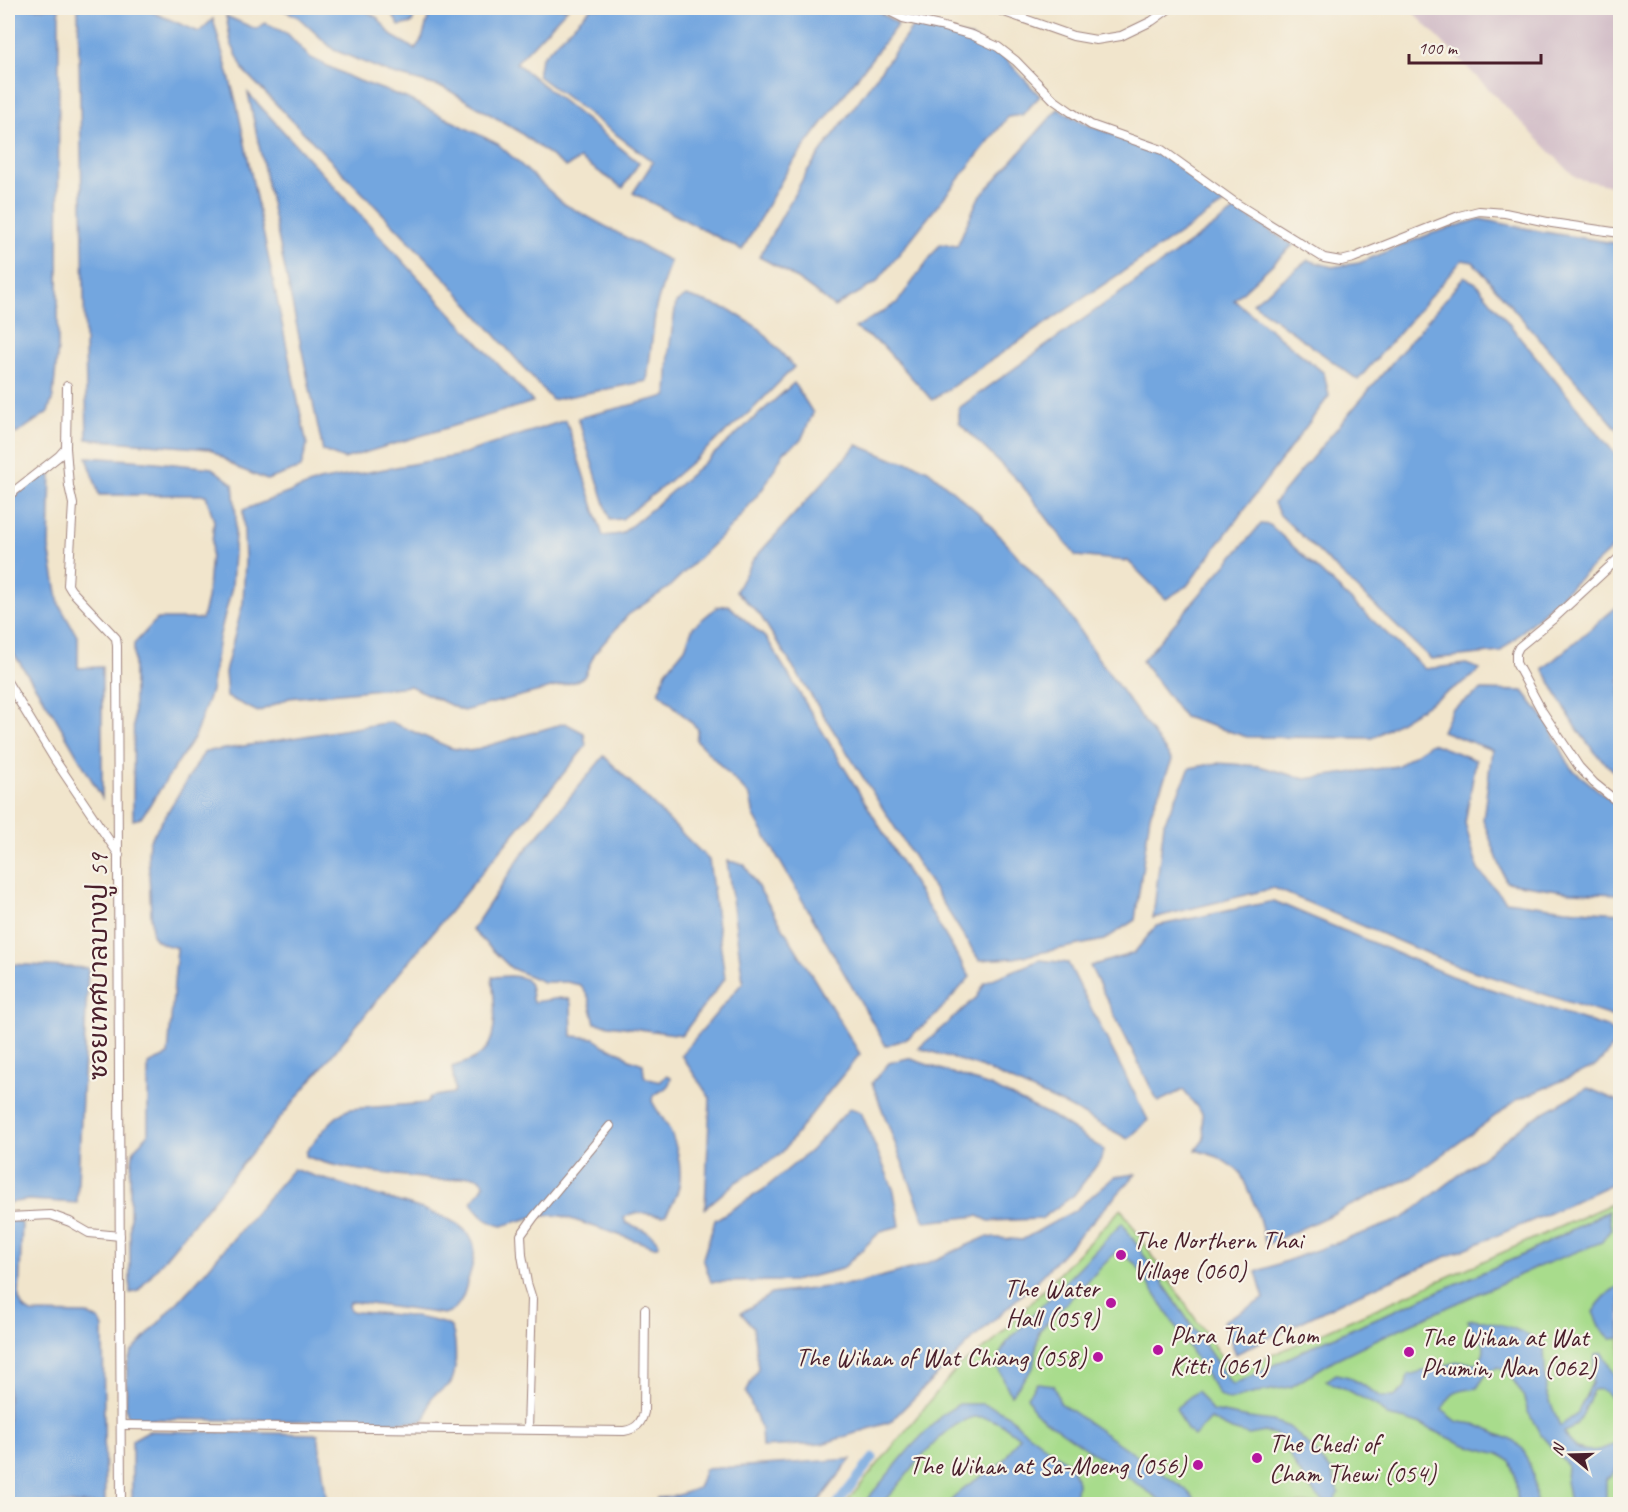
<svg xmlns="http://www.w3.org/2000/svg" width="1628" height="1512" viewBox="0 0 1628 1512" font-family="Caveat,'Playpen Sans Thai',sans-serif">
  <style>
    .industrial { fill: #d2bdc7 }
    .green { fill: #a8dc8c; stroke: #797e5c; stroke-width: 1.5 }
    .water { fill: #73a6df; stroke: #5e6285; stroke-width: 1.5 }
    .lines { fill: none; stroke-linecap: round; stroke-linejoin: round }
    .canal { stroke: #73a6df; stroke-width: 9 }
    .minor-casing { stroke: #9e827c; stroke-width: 10 }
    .minor { stroke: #fff; stroke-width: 8 }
    .poi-dot { fill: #b5179e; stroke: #f7f3e8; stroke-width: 2 }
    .labels { text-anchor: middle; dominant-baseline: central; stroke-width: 4.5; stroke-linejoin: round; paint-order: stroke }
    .street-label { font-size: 26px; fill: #4a1f2b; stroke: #f7f3e8 }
    .poi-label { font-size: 26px; fill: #4a1f2b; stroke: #f7f3e8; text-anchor: start }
  </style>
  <rect width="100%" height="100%" fill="#f7f3e8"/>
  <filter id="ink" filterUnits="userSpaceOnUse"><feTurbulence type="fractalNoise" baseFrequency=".0167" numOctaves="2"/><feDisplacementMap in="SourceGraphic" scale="12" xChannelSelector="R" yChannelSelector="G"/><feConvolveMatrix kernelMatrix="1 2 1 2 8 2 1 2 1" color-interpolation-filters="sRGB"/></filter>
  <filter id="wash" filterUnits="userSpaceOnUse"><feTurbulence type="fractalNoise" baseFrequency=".008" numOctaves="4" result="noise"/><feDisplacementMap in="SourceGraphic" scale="24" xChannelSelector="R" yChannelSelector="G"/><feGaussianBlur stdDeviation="1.35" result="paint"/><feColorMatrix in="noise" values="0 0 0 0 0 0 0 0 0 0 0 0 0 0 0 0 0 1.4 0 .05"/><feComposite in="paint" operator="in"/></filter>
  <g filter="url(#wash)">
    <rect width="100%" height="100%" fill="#f1e5cc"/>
    <path class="industrial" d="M1409 8H1620V188L1576 178Z"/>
    <path class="green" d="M1620 1200V1504H845L958 1367 991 1344 1121 1209 1232 1373Z"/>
    <g class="water">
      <path d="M8 8H59L58 347 53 397 48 412 16 434 8 424Z"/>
      <path d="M78 8H143L199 32 213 19 237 105 307 445 301 468 267 480 238 468 210 449 87 439Z"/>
      <path d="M280 8H361L378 18 392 36 415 49 422 39 431 8H568L516 63 639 163 623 188 580 159 566 167 515 129 445 88 390 73 334 50 298 17Z"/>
      <path d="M389 8H417L412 23 399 26Z"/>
      <path d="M591 8H873L898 24 790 166 742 250 633 193 653 162 538 76 541 58Z"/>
      <path d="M226 16 256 29 265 23 288 34 309 57 354 79 406 98 498 144 564 204 670 261 656 307 647 381 552 400 448 281 244 71 231 43Z"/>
      <path d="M914 25 971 37 1002 55 1040 96 1022 115 1008 117 876 283 834 307C810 287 788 271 759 257L808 170Z"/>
      <path d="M248 93 533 402 344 459 323 451Z"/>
      <path d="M1058 109 1088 125 1153 149 1225 203 932 400 882 345 855 328 897 303 940 244 957 246 978 199Z"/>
      <path d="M1236 210 1293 245 1234 300 1324 373 1329 396 1187 586 1166 599 1128 561 1076 556 1021 484 959 423V408Z"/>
      <path d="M1480 219 1544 232 1620 244V432L1473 262 1462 260 1358 380 1253 303 1308 260 1332 267 1359 263 1430 234Z"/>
      <path d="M1464 277 1476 283 1620 460V541L1500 652 1431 659 1279 514 1274 503Z"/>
      <path d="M686 296 730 310 760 329 794 367 753 409 660 489 622 519 610 520 578 418 667 396 669 351 676 303Z"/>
      <path d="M794 383 813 413 801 440 784 452 764 487 733 525 668 588 628 615 595 653 584 677 574 682 463 711 410 686 289 698 258 712 227 697 225 672 243 603 245 560 243 510 319 481 456 456 566 420 603 536 621 534 654 507Z"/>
      <path d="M857 445 892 459 912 463 928 470 981 515 1065 609 1095 654 1172 760 1150 815 1135 920 1104 940 1014 958 979 960 760 615 736 591 753 560Z"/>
      <path d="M87 457 146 461 212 468 233 484 236 516 232 587 219 638 211 691 194 738 141 818 133 820 134 644 157 619H202L207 599 214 521 206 495H99Z"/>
      <path d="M51 467 49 548 59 604 78 638V668L102 667V798L54 715 10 648 8 641V505L16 495Z"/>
      <path d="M1261 524 1270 525 1425 669 1466 664 1480 669 1472 677 1373 738 1247 737 1184 717 1142 661Z"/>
      <path d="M1620 604V776C1582 746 1566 710 1543 669Z"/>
      <path d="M728 605 767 639 970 977 934 1017 908 1038 886 1046 754 816 750 796 696 740 698 729 659 692 666 671 685 648 693 627 717 607Z"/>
      <path d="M1482 690 1523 691 1546 721 1571 768 1620 808V894L1571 892 1506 882 1483 820 1492 750 1442 731 1452 709Z"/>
      <path d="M391 722 451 748 470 751 565 723 584 733 586 746 138 1291 130 1293V1173L134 1149 148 1135V1064L168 1055 177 948C168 945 158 945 152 935L148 853 149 842 205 751 219 750Z"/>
      <path d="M1431 743 1476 760 1465 823 1478 870 1506 901 1565 909 1620 913V1019L1452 964 1274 888 1153 918 1164 823 1190 768 1217 763 1259 766 1305 779 1397 766Z"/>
      <path d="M604 756 709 860 725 978 682 1035 595 1023 588 996 580 985 567 982H543L511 968 472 930 520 857Z"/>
      <path d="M727 861 744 864 860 1054 828 1093 780 1155 736 1182 705 1208 710 1098 681 1055 743 982Z"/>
      <path d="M1274 901 1451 976 1609 1028 1616 1037 1612 1048 1596 1066 1517 1100 1412 1177 1266 1245 1256 1208 1240 1172 1218 1157 1196 1150 1204 1139 1202 1113 1183 1090 1158 1102 1090 966 1134 953 1156 926Z"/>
      <path d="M1040 960 1068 963 1148 1120 1128 1139 1067 1106 978 1066 919 1048 977 997 985 982Z"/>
      <path d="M8 964 88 968 77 1203 29 1200 8 1203Z"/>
      <path d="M510 976C530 977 531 981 532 1000L534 1002 561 998 569 999 571 1004 572 1036 595 1038 602 1045 624 1054 629 1059 643 1064 644 1075 646 1078 660 1082 667 1075 671 1077C670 1089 661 1090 653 1096L652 1101C657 1111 664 1119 669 1129 678 1147 684 1174 677 1193 674 1201 670 1208 666 1214L663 1216C649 1215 636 1208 624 1218L626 1223C639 1228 652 1231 659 1244L657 1246H652L562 1216C542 1213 522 1220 502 1226 490 1224 479 1214 472 1204L471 1202 481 1190 484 1184C474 1168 460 1180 446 1180 435 1181 423 1178 413 1177 382 1173 334 1169 306 1156V1152C318 1137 332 1116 350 1109L427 1103 430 1097 453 1093 455 1090 452 1067C464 1063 478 1059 486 1049 499 1033 494 997 492 977Z"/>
      <path d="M908 1058 990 1086 1052 1116 1104 1150 1100 1161 1074 1195 1041 1219 989 1221 978 1216 925 1222 872 1083 889 1063Z"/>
      <path d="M1588 1088 1620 1102V1180L1543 1216 1358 1294 1236 1354 1223 1321 1264 1299 1256 1272 1402 1219 1530 1120Z"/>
      <path d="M850 1108 861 1112 894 1191 900 1226 881 1231 842 1269 793 1281 711 1282 703 1258 715 1220 763 1190 811 1150Z"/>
      <path d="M293 1169C323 1179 354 1188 385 1198 407 1204 430 1210 450 1220 460 1225 469 1233 473 1242 477 1255 471 1270 467 1283 464 1296 459 1310 444 1314L354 1302 349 1303 348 1306 350 1310 355 1312C379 1313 429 1316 450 1326 457 1335 458 1376 449 1385 443 1391 435 1391 431 1399 426 1408 431 1419 418 1422L136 1419C129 1418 127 1416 126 1409L127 1366 131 1353 197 1281Z"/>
      <path d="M1136 1174 1042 1276 973 1339 890 1422 822 1444 762 1447 761 1429 746 1392 758 1368 753 1327 741 1313 771 1294 858 1283 921 1266 986 1237 1022 1240 1074 1211 1114 1177Z"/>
      <path d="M1608 1211 1611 1229 1602 1242 1535 1268 1375 1340 1334 1360 1291 1387 1260 1392 1229 1400 1219 1395 1136 1264 1117 1251 1039 1331 1033 1368 1011 1395 999 1370V1356L1007 1342 1122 1223 1232 1385 1326 1340 1525 1254Z"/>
      <path d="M8 1219H16L22 1224 19 1299 23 1308 31 1313 87 1314 99 1320 103 1327 105 1504H8Z"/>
      <path d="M1620 1285V1338L1611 1339 1600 1328 1593 1312C1600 1300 1608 1292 1620 1285Z"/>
      <path d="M1474 1319C1501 1324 1525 1328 1544 1348L1546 1391 1560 1426 1577 1414 1592 1383 1595 1355 1602 1353 1620 1386V1410C1611 1402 1608 1386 1593 1390 1588 1401 1583 1420 1572 1428 1570 1430 1566 1431 1563 1432 1567 1438 1570 1443 1576 1447 1590 1455 1610 1449 1620 1438 1621 1453 1621 1471 1606 1479V1502L1608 1504H1570L1566 1481 1567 1465 1541 1435 1528 1412 1523 1395 1508 1372 1499 1367 1489 1370 1477 1388C1457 1391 1452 1390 1442 1410L1458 1422 1475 1424 1511 1440 1523 1449 1534 1476 1536 1504H1518L1515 1475 1510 1461 1499 1454 1462 1444 1424 1426 1406 1420 1387 1416 1377 1406 1346 1389 1326 1381 1336 1374 1349 1377 1382 1397H1394L1405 1388 1408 1375 1458 1362 1479 1363C1493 1339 1473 1340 1468 1320Z"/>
      <path d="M1037 1383 1054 1385 1060 1403 1185 1489 1200 1504H1166L1034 1412 1027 1396Z"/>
      <path d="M1197 1391 1212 1411 1249 1418 1273 1421 1289 1427 1309 1445 1331 1471 1339 1493 1334 1501 1325 1502 1316 1496 1298 1470 1282 1441 1275 1434 1265 1432 1249 1435 1232 1430 1210 1419 1194 1436 1187 1430 1176 1408Z"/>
      <path d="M959 1404H983L995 1408 1008 1415 1021 1428 1069 1464C1079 1479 1079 1488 1072 1504H949C960 1486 982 1478 999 1465 1007 1458 1013 1446 1019 1437 1006 1426 988 1413 970 1418 938 1428 905 1481 881 1504H863L911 1447 943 1414Z"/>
      <path d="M148 1431 318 1434 327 1504H132V1440Z"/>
      <path d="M851 1459 817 1504H655L657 1498 673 1497 698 1488 705 1469Z"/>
    </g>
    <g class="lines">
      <path class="canal" d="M837 1504 873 1458"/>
    </g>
  </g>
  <g filter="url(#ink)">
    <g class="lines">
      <g class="minor-casing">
        <g id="minor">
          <path d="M883 8 903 18 940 26 972 35 998 47 1016 61 1054 100 1071 112 1091 125 1162 150 1237 204 1324 258 1341 261 1353 258 1459 216 1479 211 1505 213 1552 223 1620 233"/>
          <path d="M993 8 1073 36 1096 40 1121 36 1152 21 1170 8"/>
          <path d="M66 448 69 486 73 504 68 585 71 590 116 638 117 646 121 1504"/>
          <path d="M8 496 59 456 66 448 67 386"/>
          <path d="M1620 557 1552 620 1519 647 1516 653V663L1542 711 1579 767 1594 783 1620 804"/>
          <path d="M8 683 55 760 119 855"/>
          <path d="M8 1217 51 1215 70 1222 89 1233 120 1236"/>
          <path d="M121 1425 624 1431C636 1429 641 1424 644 1412L645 1309"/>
          <path d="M528 1429 532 1299 527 1283 522 1255 521 1235 534 1217 610 1126"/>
        </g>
      </g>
      <use href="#minor" class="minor"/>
    </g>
  </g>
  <g class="poi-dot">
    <circle cx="1121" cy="1255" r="6"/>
    <circle cx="1111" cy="1303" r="6"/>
    <circle cx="1158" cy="1350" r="6"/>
    <circle cx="1409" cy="1352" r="6"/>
    <circle cx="1098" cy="1357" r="6"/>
    <circle cx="1257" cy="1458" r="6"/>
    <circle cx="1198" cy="1465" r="6"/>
  </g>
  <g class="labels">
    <g class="street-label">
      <text transform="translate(98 967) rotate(-90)">ซอยเทศบาลบางปู 59</text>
    </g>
    <g class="poi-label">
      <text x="1133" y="1240">The Northern Thai<tspan x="1133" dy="30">Village (060)</tspan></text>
      <text x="1099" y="1288" text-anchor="end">The Water<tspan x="1099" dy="30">Hall (059)</tspan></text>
      <text x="1170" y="1335">Phra That Chom<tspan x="1170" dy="30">Kitti (061)</tspan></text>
      <text x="1421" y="1337">The Wihan at Wat<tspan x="1421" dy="30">Phumin, Nan (062)</tspan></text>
      <text x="1086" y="1357" text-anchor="end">The Wihan of Wat Chiang (058)</text>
      <text x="1269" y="1443">The Chedi of<tspan x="1269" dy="30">Cham Thewi (054)</tspan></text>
      <text x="1186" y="1465" text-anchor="end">The Wihan at Sa-Moeng (056)</text>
    </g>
  </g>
  <rect width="1628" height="1512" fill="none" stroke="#f7f3e8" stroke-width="30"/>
  <g transform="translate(1571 1455) rotate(289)" stroke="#f7f3e8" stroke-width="4.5" paint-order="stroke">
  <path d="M0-4.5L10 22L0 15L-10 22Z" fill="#4a1f2b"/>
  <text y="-9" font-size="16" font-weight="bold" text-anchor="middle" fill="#4a1f2b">N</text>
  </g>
  <path d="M1409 54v9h132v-9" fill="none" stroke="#4a1f2b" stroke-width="3"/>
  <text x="1418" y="54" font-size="18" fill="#4a1f2b" stroke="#f7f3e8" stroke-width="4.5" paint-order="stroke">100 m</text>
</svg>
